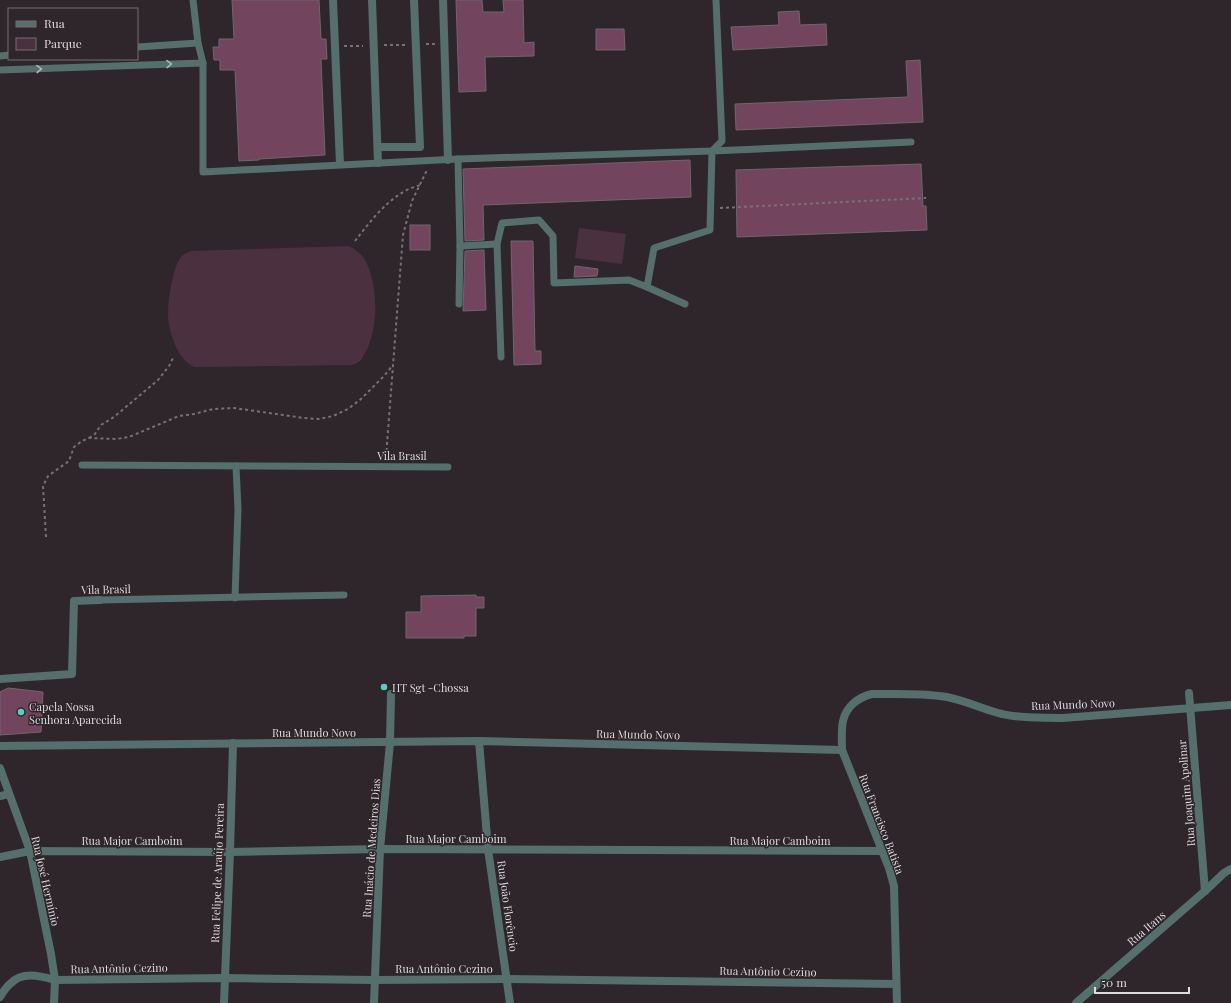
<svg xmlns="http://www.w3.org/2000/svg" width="1231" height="1003" viewBox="0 0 1231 1003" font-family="'Playfair Display',serif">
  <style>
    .green { fill: #4b313f }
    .building { fill: #72445e; stroke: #6f676b }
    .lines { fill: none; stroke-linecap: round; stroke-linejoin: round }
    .path { stroke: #787174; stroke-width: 2; stroke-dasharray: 3 3; stroke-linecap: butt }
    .service { stroke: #546f6c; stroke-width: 7 }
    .minor { stroke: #546f6c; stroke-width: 8 }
    .tertiary { stroke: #546f6c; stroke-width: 8 }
    .oneway { stroke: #aeb5b5 }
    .poi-dot { fill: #56cec3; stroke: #2e262a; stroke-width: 1.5 }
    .labels { text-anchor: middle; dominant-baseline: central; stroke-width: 3; stroke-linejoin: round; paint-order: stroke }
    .street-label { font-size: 11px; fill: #dfdadc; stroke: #2e262a }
    .poi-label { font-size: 11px; fill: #dfdadc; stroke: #2e262a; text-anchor: start }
  </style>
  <rect width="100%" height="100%" fill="#2e262a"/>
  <g class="green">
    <path d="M579 228 626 234 622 264 575 258Z"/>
    <path d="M349 246C354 249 359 252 363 257 379 280 379 329 365 353 364 355 362 359 360 361 358 363 354 364 352 365L195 367C178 362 168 330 168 314 168 302 170 289 173 277 175 270 177 260 183 255 186 253 189 252 192 251Z"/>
  </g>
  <g class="building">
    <path d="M232 0H319L321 39H326L327 59H321L325 155 259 159V160L239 161 235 70H220V60H214L213 47H219V39H234Z"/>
    <path d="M456 0H482L483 12H504L503 0H523L524 43 534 42V56L485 57 486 91 459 92Z"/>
    <path d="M799 11 800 25 826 24 827 45 733 50 731 27 779 25 778 12Z"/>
    <path d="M596 29H624L625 50H596Z"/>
    <path d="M920 60 923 122 736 130 735 104 908 97 906 61Z"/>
    <path d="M690 160 691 197 483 205 484 240 465 241 463 169Z"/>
    <path d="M921 164 923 206H926L927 230 737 237 736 170Z"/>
    <rect x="410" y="225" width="20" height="25"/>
    <path d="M511 241H533L535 351H541V364L514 365Z"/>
    <path d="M484 250 486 310 463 311 465 251Z"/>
    <path d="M575 266 598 269 597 276 574 277Z"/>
    <path d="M476 595V597H484V608H476V636H464V638H406V612H421V596Z"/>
    <path d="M8 688 43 692 41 732 0 735V692Z"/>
  </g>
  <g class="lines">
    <g class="path">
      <path d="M426 44H435"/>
      <path d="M384 45H405"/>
      <path d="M344 46H363"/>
      <path d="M720 208 926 198"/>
      <path d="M355 241C369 223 385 202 405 191 410 188 415 187 420 185"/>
      <path d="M89 438 95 434 101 425 114 417 158 380 169 366 173 358"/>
      <path d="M386 457 403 235 412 201 427 170"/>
      <path d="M46 537 43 486 48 476 69 461 74 447 82 441 89 438 116 439 129 437 179 416 194 414 213 409 234 408 304 418 319 419 333 416 348 409 361 399 384 376 393 365"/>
    </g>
    <g class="service">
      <path d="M193 0 198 43 203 63V172L458 159 712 151 722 141 716 0"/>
      <path d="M137 47 198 43"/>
      <path d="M0 56 9 55"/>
      <path d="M0 70 203 63"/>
      <path d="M458 159 460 246 459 304"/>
      <path d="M460 246 497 244"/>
      <path d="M647 287 685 304"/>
      <path d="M501 357 497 244 502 223 539 220 553 236 554 283 629 280 647 287 654 248 710 230 712 151 911 142"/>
      <path d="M82 465 448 467"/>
      <path d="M235 598 238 509 236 466"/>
      <path d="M100 600 344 595"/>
    </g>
    <g class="minor">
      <path d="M333 0 340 164"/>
      <path d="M372 0 378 163"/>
      <path d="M443 0 448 160"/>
      <path d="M378 147H420L414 0"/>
      <path d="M0 679 72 674 74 601 100 600"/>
      <path d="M1189 693 1205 891"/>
      <path d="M479 741 488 849 510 1003"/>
      <path d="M0 746 479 741 842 750C842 741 841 730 843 721 846 706 859 697 872 694 895 694 918 693 940 696 961 698 981 709 1002 714 1021 719 1043 717 1063 718L1231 705"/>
      <path d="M842 750 889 868 894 886 897 1003"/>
      <path d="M0 796 9 794"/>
      <path d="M0 857 30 851 230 852 380 849 881 851"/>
      <path d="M0 997C3 992 6 987 10 984 22 971 40 976 55 980L224 978 374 980 507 979 896 984"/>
      <path d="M224 1003 230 852 233 743"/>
      <path d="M374 1003 380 849 390 743 391 694"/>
      <path d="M1076 1003 1205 891 1224 873 1231 869"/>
    </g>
    <path class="tertiary" d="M0 768 30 851 51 954 55 980 54 1003"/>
  </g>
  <defs><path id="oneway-chevron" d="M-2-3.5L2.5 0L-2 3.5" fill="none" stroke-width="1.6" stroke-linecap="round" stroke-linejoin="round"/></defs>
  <g class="oneway">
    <use href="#oneway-chevron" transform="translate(169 64) rotate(-2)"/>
    <use href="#oneway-chevron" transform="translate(39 69) rotate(-2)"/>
  </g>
  <g class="poi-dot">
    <circle cx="384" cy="687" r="4"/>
    <circle cx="21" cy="712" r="4"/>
  </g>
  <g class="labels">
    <g class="street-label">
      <text x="402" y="455">Vila Brasil</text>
      <text transform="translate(106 589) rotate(-1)">Vila Brasil</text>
      <text transform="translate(1073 704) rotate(-2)">Rua Mundo Novo</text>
      <text x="314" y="732">Rua Mundo Novo</text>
      <text transform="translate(638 734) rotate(1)">Rua Mundo Novo</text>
      <text transform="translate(1186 793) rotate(-95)">Rua Joaquim Apolinar</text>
      <text transform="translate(882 824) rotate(69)">Rua Francisco Batista</text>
      <text x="456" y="838">Rua Major Camboim</text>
      <text x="132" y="840">Rua Major Camboim</text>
      <text x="780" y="840">Rua Major Camboim</text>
      <text transform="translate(371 848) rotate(-86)">Rua Inácio de Medeiros Dias</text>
      <text transform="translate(217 873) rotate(-88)">Rua Felipe de Araújo Pereira</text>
      <text transform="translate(46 881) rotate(77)">Rua José Hermínio</text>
      <text transform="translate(508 906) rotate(82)">Rua João Florêncio</text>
      <text transform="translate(1146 928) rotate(-41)">Rua Itans</text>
      <text transform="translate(119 968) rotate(-1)">Rua Antônio Cezino</text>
      <text x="444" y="968">Rua Antônio Cezino</text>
      <text transform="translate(768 971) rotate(1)">Rua Antônio Cezino</text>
    </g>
    <g class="poi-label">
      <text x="392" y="687">HT Sgt -Chossa</text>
      <text x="29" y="706">Capela Nossa<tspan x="29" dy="13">Senhora Aparecida</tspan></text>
    </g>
  </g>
  <rect x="8" y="8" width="130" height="52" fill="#2e262a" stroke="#756e71"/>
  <rect x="16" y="21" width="20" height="6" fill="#546f6c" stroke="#756e71"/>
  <text x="44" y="28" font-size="12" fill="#dfdadc">Rua</text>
  <rect x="16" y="38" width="20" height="12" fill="#4b313f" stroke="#756e71"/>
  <text x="44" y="48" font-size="12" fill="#dfdadc">Parque</text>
  <path d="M1095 987v6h94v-6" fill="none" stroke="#dfdadc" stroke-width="2"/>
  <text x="1101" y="987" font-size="12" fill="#dfdadc" stroke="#2e262a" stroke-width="3" paint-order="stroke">50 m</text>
</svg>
